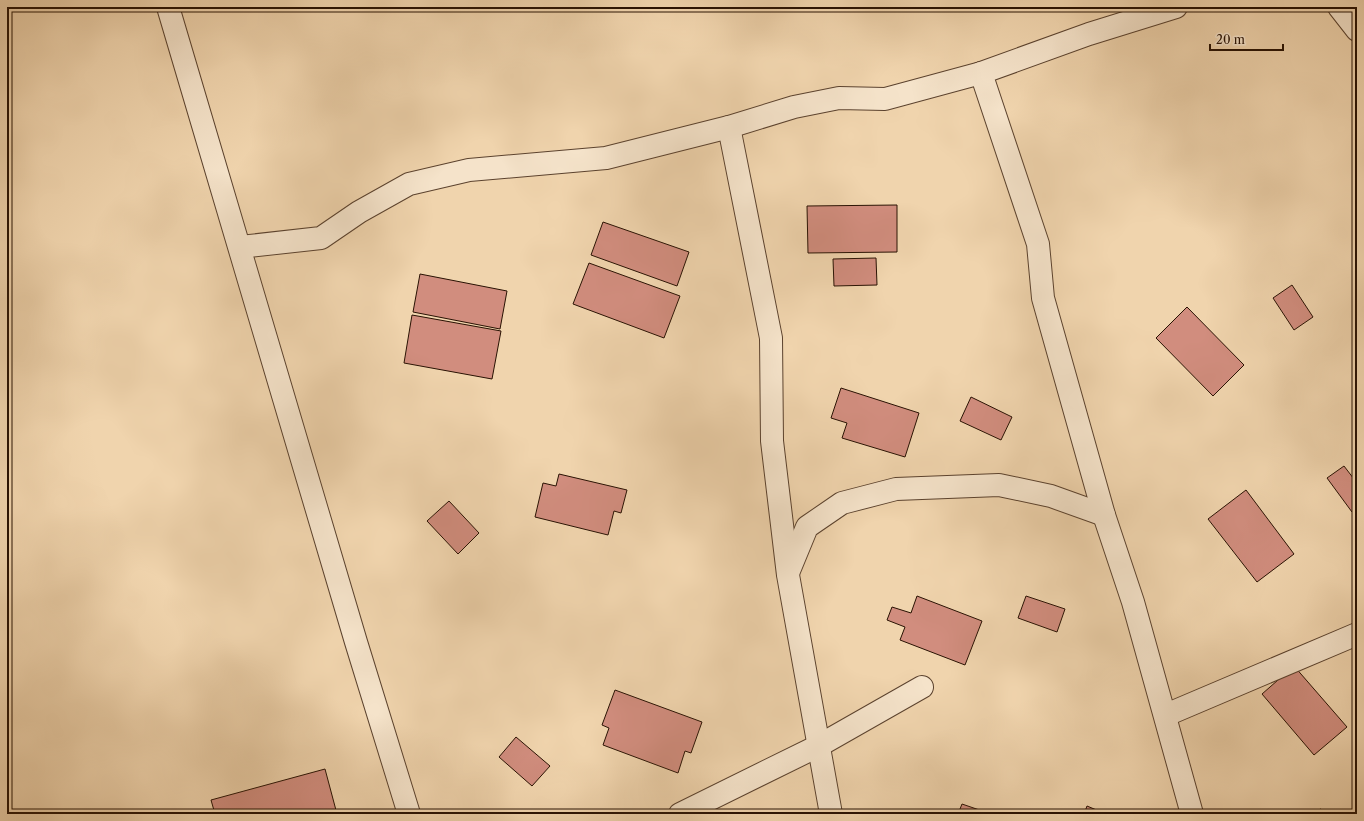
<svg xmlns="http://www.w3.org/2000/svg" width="1364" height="821" viewBox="0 0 1364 821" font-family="'Libre Caslon Text',serif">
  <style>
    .building { fill: #d18d7e; stroke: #291203 }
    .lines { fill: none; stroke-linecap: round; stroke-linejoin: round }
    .street-casing { stroke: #5b422e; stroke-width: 24 }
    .street { stroke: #f5e3ca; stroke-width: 22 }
  </style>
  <rect width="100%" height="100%" fill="#f0d4ad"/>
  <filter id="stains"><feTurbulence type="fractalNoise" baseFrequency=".005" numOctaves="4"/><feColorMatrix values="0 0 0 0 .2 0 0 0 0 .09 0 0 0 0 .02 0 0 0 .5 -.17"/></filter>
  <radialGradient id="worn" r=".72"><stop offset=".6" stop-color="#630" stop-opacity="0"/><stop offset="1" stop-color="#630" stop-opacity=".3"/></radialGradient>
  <g class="building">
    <path d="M897 205V252L808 253 807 206Z"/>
    <path d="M603 222 689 252 677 286 591 255Z"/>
    <path d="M876 258 877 285 834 286 833 259Z"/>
    <path d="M589 263 680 296 664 338 573 304Z"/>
    <path d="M420 274 507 291 500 329 413 312Z"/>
    <path d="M1292 285 1313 317 1294 330 1273 298Z"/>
    <path d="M1187 307 1244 365 1213 396 1156 338Z"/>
    <path d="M412 315 501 331 492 379 404 363Z"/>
    <path d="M841 388 919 413 905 457 842 438 847 423 831 418Z"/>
    <path d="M971 397 1012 417 1001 440 960 421Z"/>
    <path d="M1344 466 1357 483V508L1352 512 1327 478Z"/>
    <path d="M559 474 627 490 621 513 614 511 608 535 535 517 543 483 556 486Z"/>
    <path d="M1246 490 1294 554 1257 582 1208 519Z"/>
    <path d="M449 501 479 533 458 554 427 521Z"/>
    <path d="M917 596 982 621 965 665 900 640 905 627 887 620 892 607 911 613Z"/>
    <path d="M1026 596 1065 609 1057 632 1018 618Z"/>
    <path d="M1294 666 1347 727 1314 755 1262 694Z"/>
    <path d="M615 690 702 722 691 753 685 751 678 773 603 745 609 728 602 725Z"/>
    <path d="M516 737 550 766 532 786 499 757Z"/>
    <path d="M325 769 337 814H215L211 800Z"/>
    <path d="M962 804 991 814H958Z"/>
    <path d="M1087 806 1106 814H1084Z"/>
    <path d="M1321 809 1322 814H1305Z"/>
  </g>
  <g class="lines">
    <g class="street-casing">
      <g id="street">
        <path d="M168 7 356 642 409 814"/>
        <path d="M1339 7 1357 30"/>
        <path d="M981 73 1038 244 1043 298 1104 515 1133 602 1192 814"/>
        <path d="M729 127 771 338 772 441 788 575 831 814"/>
        <path d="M240 247 321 238 359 212 409 184 469 170 606 158 729 127 794 107 839 98 885 99 981 73 1089 34 1176 7"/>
        <path d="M788 573 807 527 842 503 896 489 999 485 1051 496 1104 515"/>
        <path d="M1166 715 1357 634"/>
        <path d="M680 814 820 745 922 687"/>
      </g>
    </g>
    <use href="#street" class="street"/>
  </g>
  <rect width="1364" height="821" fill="none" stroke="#f0d4ad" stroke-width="24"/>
  <rect x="8" y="8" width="1348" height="805" fill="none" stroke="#291203" stroke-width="2"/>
  <rect x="12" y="12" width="1340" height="797" fill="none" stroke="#291203"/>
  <path d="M1210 44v6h73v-6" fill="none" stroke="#291203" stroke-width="2"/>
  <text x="1216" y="44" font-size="12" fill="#291203" stroke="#f5e3ca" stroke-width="3" paint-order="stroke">20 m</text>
  <rect width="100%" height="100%" filter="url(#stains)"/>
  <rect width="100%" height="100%" fill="url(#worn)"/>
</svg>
